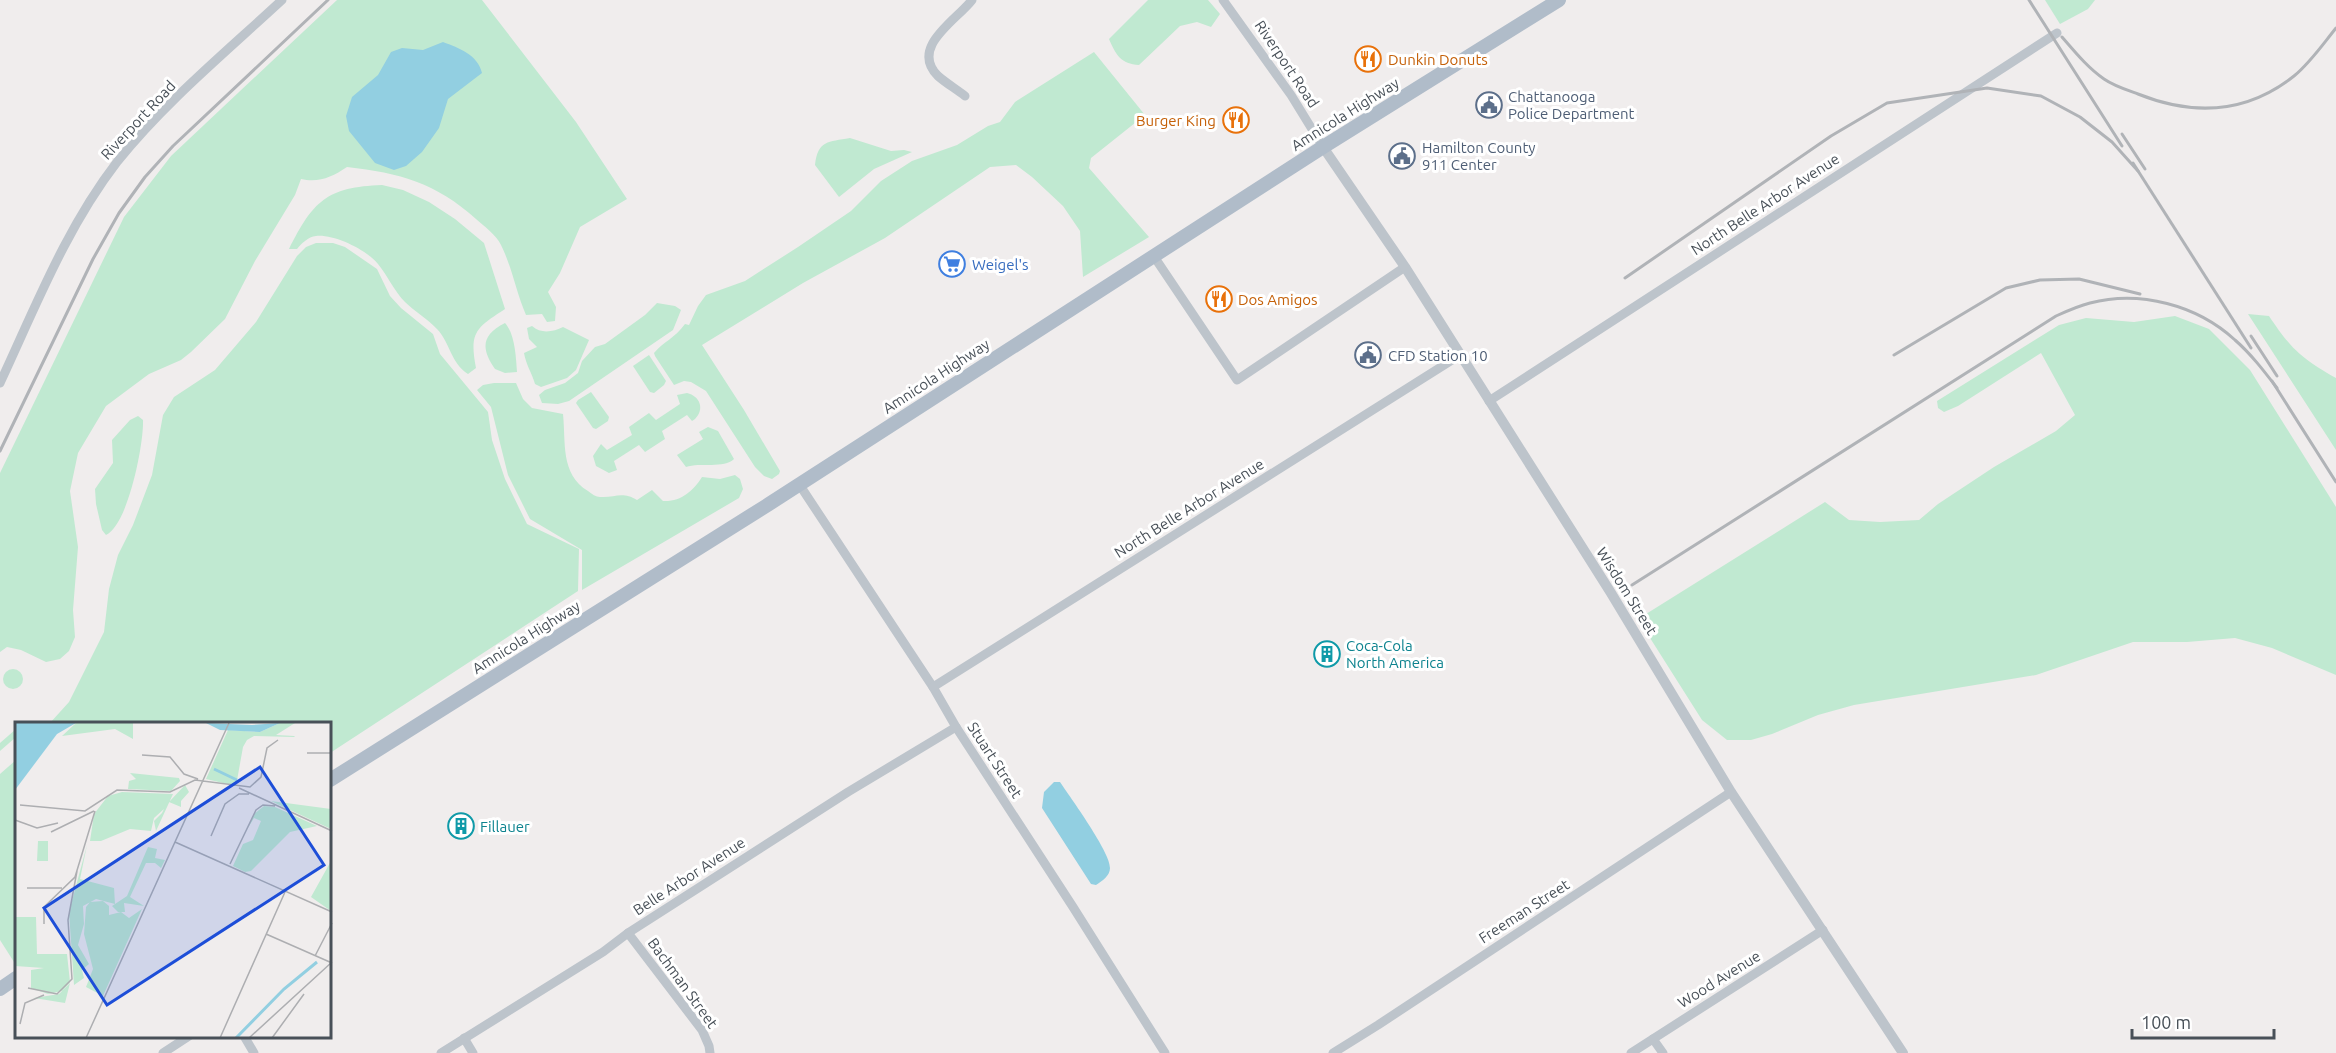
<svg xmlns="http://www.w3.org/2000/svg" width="2336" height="1053" viewBox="0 0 2336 1053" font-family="Ubuntu,sans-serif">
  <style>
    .green { fill: #c0e9d1 }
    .water { fill: #92cfe1 }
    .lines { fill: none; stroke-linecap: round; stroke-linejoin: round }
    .minor { stroke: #bdc4cb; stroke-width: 9 }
    .tertiary { stroke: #bdc4cb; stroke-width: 10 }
    .primary { stroke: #b0bcc9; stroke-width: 14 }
    .rail { stroke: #b0b3b7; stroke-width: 3 }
    .labels { text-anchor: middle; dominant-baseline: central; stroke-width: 6; stroke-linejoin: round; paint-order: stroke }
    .food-label { font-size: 15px; fill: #c56008; stroke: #fff; text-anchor: start }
    .street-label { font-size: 15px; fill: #485058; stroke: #fff }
    .service-label { font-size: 15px; fill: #4e5e75; stroke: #fff; text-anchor: start }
    .shop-label { font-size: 15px; fill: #366cbe; stroke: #fff; text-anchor: start }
    .culture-label { font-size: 15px; fill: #0d838f; stroke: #fff; text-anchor: start }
    .inset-river { fill: none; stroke: #92cfe1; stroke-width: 3 }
    .inset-road { fill: none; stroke: #adaeb1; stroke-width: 1.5 }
    .view { fill: #1d4ed8; fill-opacity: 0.15; stroke: #1d4ed8; stroke-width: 3 }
    .inset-edge { fill: none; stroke: #485058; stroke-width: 3 }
  </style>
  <rect width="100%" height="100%" fill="#f0eded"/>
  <g class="green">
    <path d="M337 0H482L576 122 627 199 580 227 560 273 548 292 556 307 555 321 547 322 542 314 526 315C516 292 512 267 501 245 496 235 485 227 476 219 436 183 400 173 347 167 332 177 319 183 301 179L295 195 255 261 225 319 191 352 181 360 149 374 106 406 78 453 70 491 78 547 73 610 75 637 69 651 60 659 46 662 21 650 7 647 0 652V473L124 217 171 156Z"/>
    <path d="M1148 0H1208L1220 14 1211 27 1197 22 1180 26 1139 65C1121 64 1116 55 1109 39Z"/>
    <path d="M2045 0H2095L2088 9 2060 24Z"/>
    <path d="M1094 52 1145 115 1091 158 1089 168 1149 237 1083 277 1080 231 1063 206 1032 177 1016 165 990 167 885 238 803 283 702 345 744 410 780 471 779 474 772 479 764 476 755 467 706 391 691 382 684 381 674 385 655 356 654 353C664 341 674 339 685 324L689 325 698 306 706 295 745 281 798 247 851 211 881 181 912 161 957 145 988 126 1000 122 1015 102Z"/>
    <path d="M850 138 891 151 904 150 912 152 874 169 839 197 815 165C818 140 828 142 850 138Z"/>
    <path d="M382 185 403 190 429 202 455 219 484 243 505 309C476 328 469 332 476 368L468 374C450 362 451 344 437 329 428 319 415 312 405 302 394 291 388 276 378 264 367 250 334 234 316 236 308 237 302 243 297 249H289C313 201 327 187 382 185Z"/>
    <path d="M316 243H333L345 247 377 269 390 296 401 308 433 334 440 354 488 412 492 440 505 479 527 524 579 549 578 591 330 753V723H50L69 702 104 632 109 589 118 555 133 525 152 475 163 415 174 397 215 370 256 322 297 256 306 247Z"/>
    <path d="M657 303 675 306 681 310 673 330 569 401 558 404 542 403 539 395 545 390 565 383 578 373 582 361 595 347 605 344 645 315Z"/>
    <path d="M2248 314 2269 316C2291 349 2301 358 2336 378V450Z"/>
    <path d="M2175 316 2209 329 2250 370 2336 507V675L2272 648 2235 638 2187 642H2133L2036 675 1854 705 1818 715 1772 734 1751 740H1727L1702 720 1638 619 1825 502 1849 520 1880 522 1919 520 1938 504 1994 467 2056 431 2075 415 2041 353 1958 406 1944 412 1938 408 1937 401 2059 325 2086 318 2134 322Z"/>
    <path d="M505 323C515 334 516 357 517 372L505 373 495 369C481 349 481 335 505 323Z"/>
    <path d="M532 326C541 334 553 332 563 327L589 340 576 370 567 378 541 387 535 384C532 373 526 365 524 353L537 347 529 339 527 328Z"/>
    <path d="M649 355 666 381 664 385 654 393 650 392 633 366Z"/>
    <path d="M494 383H516L523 399 532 408 563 414C566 442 560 474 588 491 592 494 596 497 600 497 615 498 622 491 637 500L652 490 663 501C681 502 693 491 702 477L720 479 735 475 740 479 743 489 739 498 582 590V550L530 519 508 475 491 407 477 390 483 385Z"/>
    <path d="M591 392 609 417 608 421 596 429 593 428 576 403 578 400Z"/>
    <path d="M687 393C700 396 705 409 695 419L692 421 687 415 662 431 665 439 645 452 639 445 614 461 617 470 609 473 596 466 593 456 601 444 607 450 632 435 629 427 649 413 656 420 680 404 677 395Z"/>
    <path d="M138 416 143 420C144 444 128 525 106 535L102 530 96 504 95 489 113 463 112 440 130 420Z"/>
    <path d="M708 427 718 431 734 459C724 469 700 462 686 467L677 455 703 439 699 432Z"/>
    <circle cx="13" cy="679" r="10"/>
    <path d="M16 729V737L0 751V743Z"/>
    <path d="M16 760V961L14 962 0 940V774Z"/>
  </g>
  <g class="water">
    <path d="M443 42C459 48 478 55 482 73L448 99 439 128 422 152 406 166 394 170 375 163 349 131 346 116 352 97 378 75 391 52 402 48 423 50Z"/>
    <path d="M1054 782H1060C1070 797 1111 853 1110 868 1110 876 1102 881 1096 885L1091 884 1042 808 1044 792Z"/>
  </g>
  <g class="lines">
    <g class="minor">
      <path d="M1223 0 1291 95 1323 147"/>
      <path d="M965 96C956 89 946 83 938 76 909 47 957 20 972 0"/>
      <path d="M1153 255 1237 380 1405 267"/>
      <path d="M0 383C35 308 66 228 117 162 164 103 227 51 282 0"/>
      <path d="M1489 401 2057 33"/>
      <path d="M799 484 933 687 956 727 1073 907 1165 1053"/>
      <path d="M933 687 1460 355"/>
      <path d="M628 933 702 1030 709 1046 710 1053"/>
      <path d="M244 1036 254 1053"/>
      <path d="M464 1038 473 1053"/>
      <path d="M1653 1039 1663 1053"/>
      <path d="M163 1053 189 1036"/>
      <path d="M441 1053 603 952 628 933 848 792 956 727"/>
      <path d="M1333 1053 1378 1025 1731 792"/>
      <path d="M1631 1053 1823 930"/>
    </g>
    <path class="tertiary" d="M1323 147 1405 267 1611 593 1731 792 1903 1053"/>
    <g class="primary">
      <path d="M330 780 769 504 1323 147 1559 0"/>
      <path d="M0 989 16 978"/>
    </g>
    <g class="rail">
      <path d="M2029 0 2122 146"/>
      <path d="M2062 37C2075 52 2088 68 2104 79 2114 86 2127 90 2138 94 2193 116 2246 114 2294 76 2310 63 2323 44 2336 28"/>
      <path d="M2122 134 2145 169"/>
      <path d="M2133 163 2251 348"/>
      <path d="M1625 278 1831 136 1887 103 1987 88 2041 96 2080 117 2112 142 2138 171"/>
      <path d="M2251 336 2277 376"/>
      <path d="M1894 355 2006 288 2040 280 2079 279 2140 294"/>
      <path d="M2272 381 2336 482"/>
      <path d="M0 451 93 259 119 213 145 177 173 146 328 0"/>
      <path d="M1632 585 2056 316C2067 311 2078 306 2090 303 2140 290 2197 305 2235 340 2251 354 2264 371 2277 388"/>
    </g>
  </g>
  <defs>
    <g id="restaurant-ring" transform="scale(1.35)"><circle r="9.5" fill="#fff" stroke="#e8710a" stroke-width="1.5"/><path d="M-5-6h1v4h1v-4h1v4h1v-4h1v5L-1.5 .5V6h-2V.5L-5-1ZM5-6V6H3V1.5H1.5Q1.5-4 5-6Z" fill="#e8710a"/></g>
    <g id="civic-ring" transform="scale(1.35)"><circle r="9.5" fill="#fff" stroke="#5c6f8a" stroke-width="1.5"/><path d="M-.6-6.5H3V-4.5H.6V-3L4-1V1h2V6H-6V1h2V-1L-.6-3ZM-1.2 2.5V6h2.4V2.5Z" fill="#5c6f8a"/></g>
    <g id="supermarket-ring" transform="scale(1.35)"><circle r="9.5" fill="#fff" stroke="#3f7fe0" stroke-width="1.5"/><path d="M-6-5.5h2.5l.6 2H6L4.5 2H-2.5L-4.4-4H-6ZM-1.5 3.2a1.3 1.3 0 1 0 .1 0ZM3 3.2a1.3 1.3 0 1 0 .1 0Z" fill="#3f7fe0"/></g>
    <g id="building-ring" transform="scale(1.35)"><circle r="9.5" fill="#fff" stroke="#0f9aa8" stroke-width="1.5"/><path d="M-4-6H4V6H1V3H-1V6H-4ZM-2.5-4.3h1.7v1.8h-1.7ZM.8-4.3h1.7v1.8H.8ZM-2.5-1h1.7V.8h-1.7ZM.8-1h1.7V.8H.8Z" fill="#0f9aa8"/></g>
  </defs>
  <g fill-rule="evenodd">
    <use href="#restaurant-ring" x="1368" y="59"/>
    <use href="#civic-ring" x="1489" y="105"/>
    <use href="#restaurant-ring" x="1236" y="120"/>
    <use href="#civic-ring" x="1402" y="156"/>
    <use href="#supermarket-ring" x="952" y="264"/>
    <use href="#restaurant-ring" x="1219" y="299"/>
    <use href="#civic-ring" x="1368" y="355"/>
    <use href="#building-ring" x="1327" y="654"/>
    <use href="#building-ring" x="461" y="826"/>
  </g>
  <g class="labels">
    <g class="food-label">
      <text x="1388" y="59">Dunkin Donuts</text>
      <text x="1216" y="120" text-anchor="end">Burger King</text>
      <text x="1238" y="299">Dos Amigos</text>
    </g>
    <g class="street-label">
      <text transform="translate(1287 64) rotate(56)">Riverport Road</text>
      <text transform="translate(1345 114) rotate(-32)">Amnicola Highway</text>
      <text transform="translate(138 120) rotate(-47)">Riverport Road</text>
      <text transform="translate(1765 204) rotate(-33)">North Belle Arbor Avenue</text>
      <text transform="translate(936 376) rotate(-33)">Amnicola Highway</text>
      <text transform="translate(1189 508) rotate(-32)">North Belle Arbor Avenue</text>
      <text transform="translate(1627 591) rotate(58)">Wisdom Street</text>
      <text transform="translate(526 637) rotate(-32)">Amnicola Highway</text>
      <text transform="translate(995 760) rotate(57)">Stuart Street</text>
      <text transform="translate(689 876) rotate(-33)">Belle Arbor Avenue</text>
      <text transform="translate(1524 911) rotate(-33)">Freeman Street</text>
      <text transform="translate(1719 979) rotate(-32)">Wood Avenue</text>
      <text transform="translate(683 983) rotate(54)">Bachman Street</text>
    </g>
    <g class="service-label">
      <text x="1508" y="96">Chattanooga<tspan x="1508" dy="17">Police Department</tspan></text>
      <text x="1422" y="147">Hamilton County<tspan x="1422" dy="17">911 Center</tspan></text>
      <text x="1388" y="355">CFD Station 10</text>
    </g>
    <g class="shop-label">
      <text x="972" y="264">Weigel's</text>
    </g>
    <g class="culture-label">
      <text x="1346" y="645">Coca-Cola<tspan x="1346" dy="17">North America</tspan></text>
      <text x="480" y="826">Fillauer</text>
    </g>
  </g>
  <g transform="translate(15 722)">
    <rect width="316" height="316" fill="#f0eded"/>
    <path d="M61 1H118V17L100 7 47 14ZM265 1H280L261 13 279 14 280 15 239 14 232 18 228 25 221 64 191 57 213 8 245 10ZM115 51 164 56 165 59 156 69 113 67 114 59 121 57ZM170 63 174 70 166 79V85L154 80ZM107 70 158 72 141 109 139 99 147 91 149 87 139 96 136 109 115 107 86 119H75L79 92 93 74ZM256 79 316 87V107L260 81ZM249 84 260 85 302 104 275 110 236 149 230 150 218 144 228 122 238 118 246 99 239 96 233 106 239 92ZM23 119H33V139H22ZM72 123 65 157 99 166 100 182 81 177 68 184 69 202 63 223 74 242 67 248 69 256 59 263 54 190ZM133 125 142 127 140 136 150 138 146 146 140 141H131L115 175 129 184 109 181 110 190H103L97 184 112 174ZM316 139 315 180 316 189 296 175ZM88 179 94 184V193L106 190 114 196 127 187 88 274 71 265 78 247 69 212 71 185 75 180ZM0 195H21L22 232H52L55 260 47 269 33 272 16 266V248L29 246 0 244ZM55 261 50 281 19 276 44 272Z" fill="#c0e9d1"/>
    <path d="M0 1H61L42 12 0 68ZM191 1 237 3 265 1 245 10 205 8Z" fill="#92cfe1"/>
    <path class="inset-river" d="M199 47 222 58M221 316 269 267 302 240"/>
    <path class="inset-road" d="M292 31H317M127 33 155 35 169 52 183 57M224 66 317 109M5 83 70 89 102 68 155 70 180 58 235 65 246 55 252 26 263 18M0 98 22 106 43 101M36 110 79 89M196 114 210 82 224 72H234M160 120 317 190M215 142 241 88 248 83 260 84M12 166H47M29 202V185L60 155 80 89M251 212 317 241M300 234 317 201M13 266 42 272 57 257 53 198 62 149M5 302 10 281 29 273M71 316 214 1M205 316 270 170M234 316 317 240M257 316 289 272"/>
    <path class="view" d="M245 45 309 143 92 283 29 186Z"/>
    <rect width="316" height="316" class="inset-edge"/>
  </g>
  <path d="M2132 1029v9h142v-9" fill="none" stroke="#485058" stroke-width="3"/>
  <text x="2141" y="1029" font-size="18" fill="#485058" stroke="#ffffff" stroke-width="4.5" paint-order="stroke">100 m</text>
</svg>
